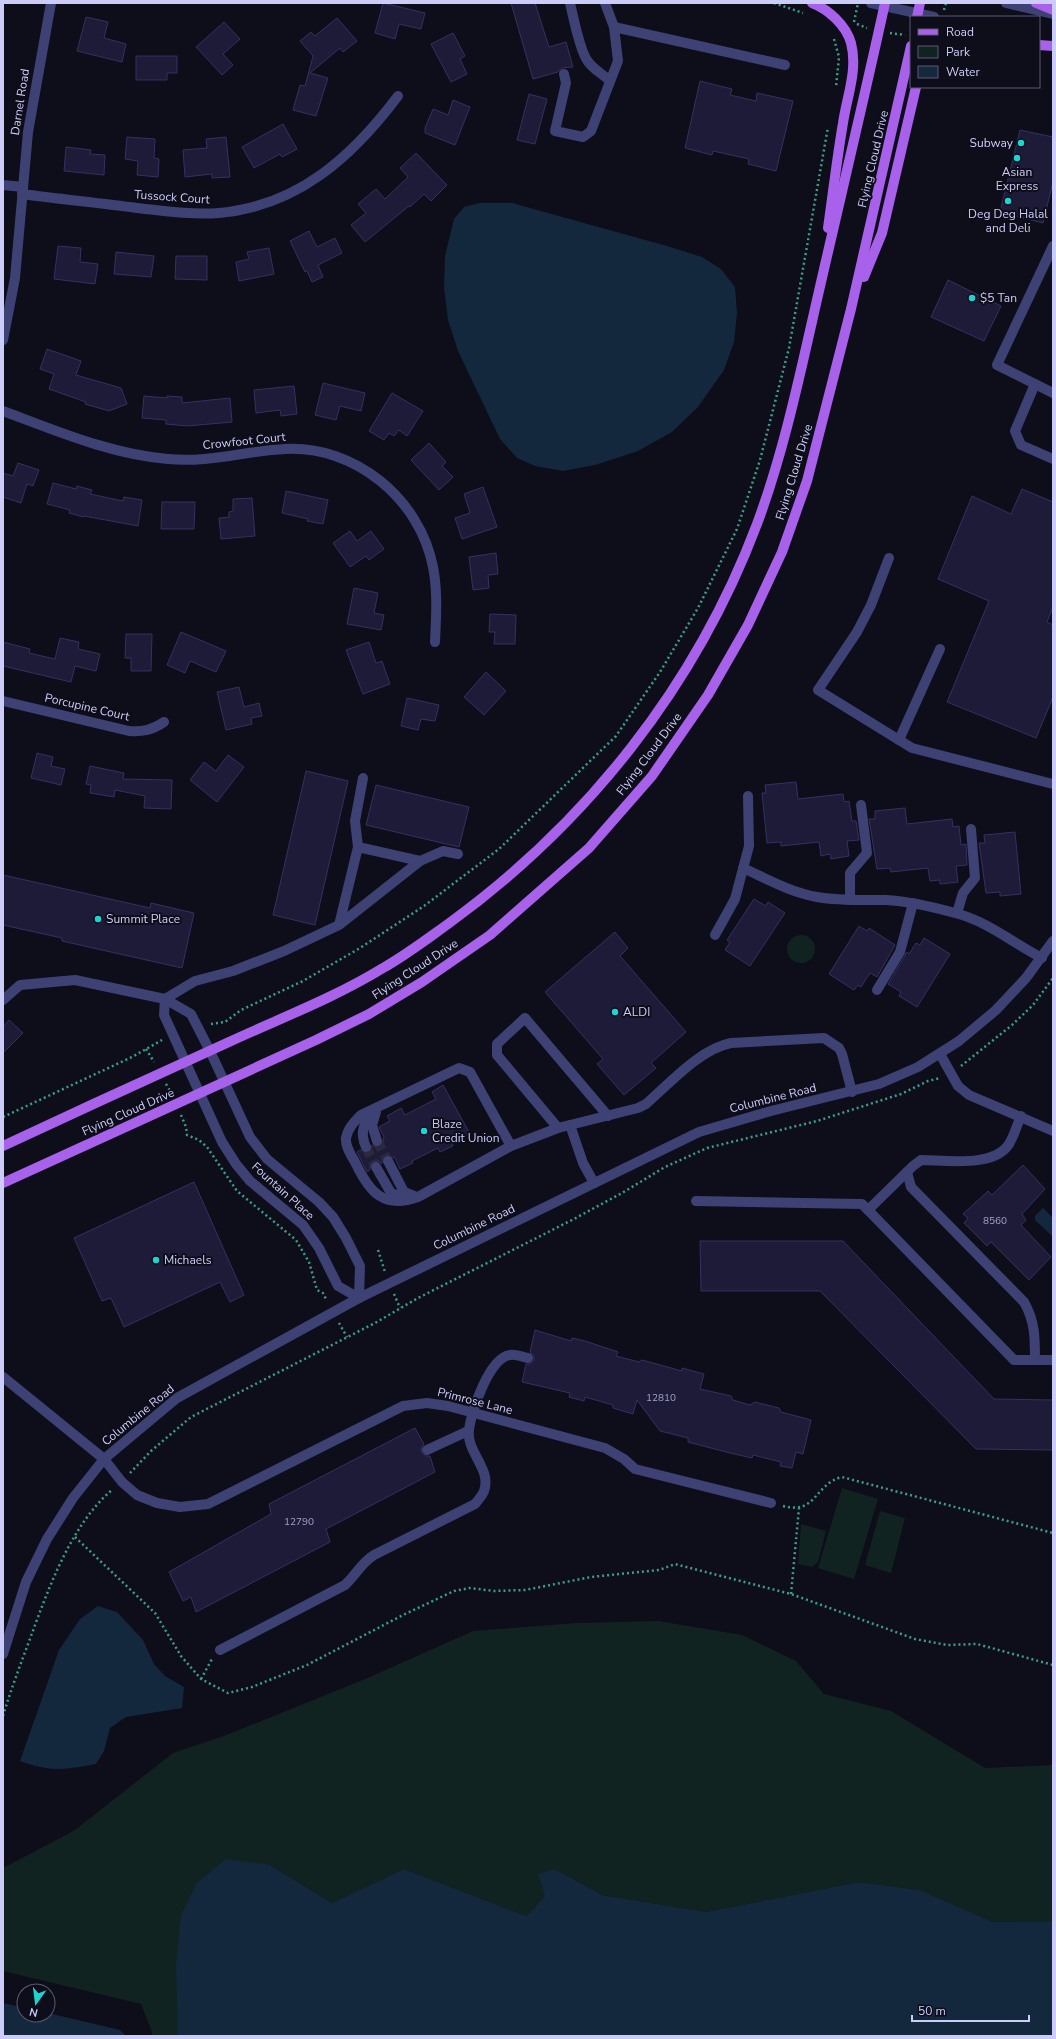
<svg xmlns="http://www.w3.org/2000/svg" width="1056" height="2039" viewBox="0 0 1056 2039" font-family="'Nunito Sans',sans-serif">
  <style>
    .green { fill: #112320 }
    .water { fill: #13283d }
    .building { fill: #1e1b38; stroke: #353061 }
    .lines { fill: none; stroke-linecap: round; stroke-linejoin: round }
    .minor-tunnel { stroke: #2a2a3b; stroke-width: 10; stroke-dasharray: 10 5; stroke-linecap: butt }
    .path { stroke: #3b9e8d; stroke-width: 2.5; stroke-dasharray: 2 3; stroke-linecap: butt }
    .minor { stroke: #3d4173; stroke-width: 10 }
    .major { stroke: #a861ea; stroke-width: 10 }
    .poi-dot { fill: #1cd5d3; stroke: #0e0d1a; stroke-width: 1.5 }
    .labels { text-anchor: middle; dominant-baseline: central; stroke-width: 4; stroke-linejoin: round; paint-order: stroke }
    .number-label { font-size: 10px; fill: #a0a0c8 }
    .street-label { font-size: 12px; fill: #ccccf8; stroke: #0e0d1a }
    .poi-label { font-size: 12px; fill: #ccccf8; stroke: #0e0d1a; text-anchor: start }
  </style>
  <rect width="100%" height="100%" fill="#0e0d1a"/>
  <g class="green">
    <circle cx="801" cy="949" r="14"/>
    <path d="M842 1488 878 1499 854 1579 818 1568Z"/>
    <path d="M880 1511 905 1518 891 1573 865 1565Z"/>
    <path d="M801 1524 826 1531 818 1562 812 1567 798 1564Z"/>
    <path d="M658 1621 742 1635 796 1661 824 1694 891 1711 985 1768 1053 1765V1921L993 1922 920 1890 859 1882 706 1912 602 1895 555 1869 545 1896 526 1916 404 1869 332 1903 270 1865 178 2008V2036H152V2032L141 2004 3 1971V1868L75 1830 173 1753 224 1736 370 1677 473 1631 577 1623Z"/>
  </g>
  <g class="water">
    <path d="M480 203H512L667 246 702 257 721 269 735 287 737 313 734 342 724 370 698 407 672 432 638 451 595 465 563 471 535 466 517 458 500 439 458 351 448 320 444 288 445 256 454 219 464 207Z"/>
    <path d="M1043 1208 1053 1218V1237L1035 1220V1216Z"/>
    <path d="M98 1606 117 1612 143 1640 154 1664 165 1676 184 1687 182 1708 126 1717 110 1728 104 1751 96 1764C65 1770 50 1772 20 1761L59 1650 80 1619Z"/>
    <path d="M226 1859 270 1865 332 1903 404 1869 526 1916 545 1896 538 1874 555 1869 602 1895 706 1912 859 1882 920 1890 993 1922 1053 1921V2036H178L176 1963 181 1915 197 1883Z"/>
    <path d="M3 2003 24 2008V2015H48V2013L120 2030 126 2036H3Z"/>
  </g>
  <g class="building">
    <path d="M383 3 425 13 421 29 399 24 395 39 375 33Z"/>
    <path d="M511 3H535L549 47 566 42 573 67 562 68 558 72 533 79Z"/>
    <path d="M86 17 108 22 104 38 126 44 122 62 77 51Z"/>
    <path d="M337 18 357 41 343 52 340 48 310 73 328 78 316 116 293 110 300 85 305 86 313 56 300 41 311 32 315 36Z"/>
    <path d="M224 22 240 39 223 54 233 65 222 75 196 47Z"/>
    <path d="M453 33 465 56 460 59 467 74 451 82 431 44Z"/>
    <path d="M136 56H177V73H167V80H136Z"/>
    <path d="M700 81 732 89 730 95 756 101 757 93 793 101 776 171 748 164 749 159 713 151 712 155 685 148Z"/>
    <path d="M529 94 547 99 535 144 517 140Z"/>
    <path d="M453 100 470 107 455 145 425 133V128L433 109 448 115Z"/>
    <path d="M283 124 297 149 282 157 280 154 254 168 242 147Z"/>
    <path d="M1020 130 1053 137V182L1043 223 1000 212Z"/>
    <path d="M127 137 155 139 154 158 159 159 158 177 137 175 138 161 125 159Z"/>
    <path d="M226 137 230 177 212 178V174L185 177 183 150 207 148 206 139Z"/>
    <path d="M66 147 91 150 90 154 105 155 104 175 64 171Z"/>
    <path d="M416 153 447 185 431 201 424 194 410 207 409 206 365 242 351 225 366 213 358 204 376 189 385 199 408 177 400 168Z"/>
    <path d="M309 231 317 247 335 238 342 253 318 265 323 277 312 282 307 271 305 272 290 241Z"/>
    <path d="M58 246 81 248 80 262 98 264 95 284 54 279Z"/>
    <path d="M269 248 274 274 239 281 236 262 249 259 247 252Z"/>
    <path d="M116 252 154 256 151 277 114 274Z"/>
    <path d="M176 256H207V280L175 279Z"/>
    <path d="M948 280 1001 306 984 341 931 317Z"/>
    <path d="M47 349 81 361 76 375 121 388 127 404 109 411 85 404 86 402 49 389 54 374 40 369Z"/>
    <path d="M323 383 365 393 361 411 340 406 336 420 315 415Z"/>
    <path d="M294 386 297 414 281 416 280 410 256 413 254 390Z"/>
    <path d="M392 393 423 411 407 436 399 430 394 436 389 433 384 440 369 431Z"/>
    <path d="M144 396 167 398V396L182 397V403L230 398 232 422 187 426 166 424V420L142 418Z"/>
    <path d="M429 443 446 462 442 466 453 477 439 490 411 460Z"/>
    <path d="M18 463 39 470 33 486 27 484 21 503 3 497V473L13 476Z"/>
    <path d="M53 483 76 489 77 486 92 490 90 494 123 501 124 497 142 500 138 526 84 516V517L69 513 70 510 47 504Z"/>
    <path d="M483 487 497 527 462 539 455 518 470 513 464 494Z"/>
    <path d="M1022 489 1053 502V607L1047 622 1053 625V697L1036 738 947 702 989 601 938 579 972 496 1011 514Z"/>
    <path d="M286 491 328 500 323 524 307 521 308 519 282 513Z"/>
    <path d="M252 498 255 536 221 539 219 518 229 517V512L233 511V499Z"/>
    <path d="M162 502H195L194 529H161Z"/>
    <path d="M350 531 357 541 371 531 384 549 369 560 366 556 350 567 333 543Z"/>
    <path d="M496 553 498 574 488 575 489 588 473 590 469 557Z"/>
    <path d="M354 588 378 593 374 613 384 615 381 630 347 624Z"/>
    <path d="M490 614 516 615 515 644H494L495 632H489Z"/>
    <path d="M181 632 226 651 216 672 190 661 185 673 167 665Z"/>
    <path d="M126 634H152L151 671H131V658H125Z"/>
    <path d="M60 638 79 642 78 649 100 654 96 671 75 666 71 682 3 666V642L30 649 29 653 55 659Z"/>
    <path d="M369 642 376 663 382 661 390 684 363 694 346 650Z"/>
    <path d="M486 672 506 691 484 715 464 697Z"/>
    <path d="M239 687 244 707 259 703 262 716 251 718 252 724 226 730 217 692Z"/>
    <path d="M407 698 439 705 435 721 421 719 418 730 401 726Z"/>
    <path d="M37 753 53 757 51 766 65 769 61 785 31 778Z"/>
    <path d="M228 755 244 767 217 802 190 780 204 762 216 771Z"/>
    <path d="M90 766 124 773 123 779 172 780 171 809 144 808 145 796 115 790 114 797 90 793 91 785 86 784Z"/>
    <path d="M306 771 348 781 315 925 273 915Z"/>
    <path d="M796 782 798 799 843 794 844 802 849 801 852 821H856L859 840 847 841 849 856 831 859 830 854 821 856 819 842 781 846V842L767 843 762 793H766L765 785Z"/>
    <path d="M376 785 469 807 459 847 366 825Z"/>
    <path d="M905 808 907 824 952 819 953 827 959 826 961 845 966 844 967 865 956 866 958 882 940 884V880L930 881 928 868 891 872 890 868 877 869 869 819H875V811Z"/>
    <path d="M1015 832 1021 894 1000 896V892L986 893 979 843H985L984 835Z"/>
    <path d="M3 875 150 908 151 903 194 913 182 968 62 941V938L3 925Z"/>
    <path d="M754 899 766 906 768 902 785 913 750 966 725 950 730 942 727 940Z"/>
    <path d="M859 926 867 931 869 928 895 945 877 977 870 973 861 987 858 985 854 990 829 974Z"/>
    <path d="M615 932 628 948 620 956 686 1032 651 1063 656 1068 624 1095 597 1064 603 1059 545 992Z"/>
    <path d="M924 938 950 954 917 1007 899 996 901 992 888 984 907 952 909 954 916 943 920 945Z"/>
    <path d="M9 1020 23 1033 3 1053V1027Z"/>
    <path d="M443 1085 470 1134 452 1143 453 1146 440 1152 438 1148 412 1161 413 1163 400 1169 395 1158 385 1155 382 1158V1164L379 1161H373L370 1164V1170L367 1172 357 1152 360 1150 368 1153 371 1151 372 1145 376 1147 382 1145 384 1137 379 1127 390 1121 387 1116 401 1108 405 1115 436 1099 432 1092Z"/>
    <path d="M1023 1165 1045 1189 1022 1214 1026 1220 1021 1225 1051 1257 1029 1280 991 1242 987 1246 964 1223 968 1218 963 1214 988 1191 992 1195Z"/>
    <path d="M194 1182 244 1295 230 1302 220 1282 124 1327 111 1298 102 1301 74 1238Z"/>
    <path d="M700 1241H843L994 1399 1053 1400V1450L976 1449 820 1291H701Z"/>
    <path d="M535 1330 571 1341 572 1338 585 1341 618 1352 616 1356 639 1362 642 1360 682 1371V1368L704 1374 700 1389 731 1396 733 1400 750 1405 755 1402 779 1408 781 1412 811 1420 803 1454 796 1452 792 1468 780 1466 781 1462 753 1455 752 1458 730 1453 688 1442V1438L660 1431 637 1400 633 1414 613 1408V1405L585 1397 584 1401 569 1397 570 1393 522 1382 526 1364H530L534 1360V1356L530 1352Z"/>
    <path d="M415 1428 424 1444 422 1447 421 1452 426 1456H430L435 1472 326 1529 330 1542 196 1612 191 1597 183 1601 169 1572 271 1514 269 1504Z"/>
  </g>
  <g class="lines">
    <g class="minor-tunnel">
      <path d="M377 1141 388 1161"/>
      <path d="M366 1147 376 1167"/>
    </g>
    <g class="path">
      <path d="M774 3 803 13"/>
      <path d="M944 10 946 3"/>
      <path d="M854 22 858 3"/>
      <path d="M857 24 867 28"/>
      <path d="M890 33 905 35"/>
      <path d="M834 39 839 57 836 87"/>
      <path d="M211 1024 225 1022 241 1010 303 981 360 948 424 906 499 849 616 736 660 672 698 608 737 529 760 460 789 348 828 127"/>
      <path d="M146 1049 154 1062"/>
      <path d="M961 1066 1012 1025 1033 1005 1053 978"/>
      <path d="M166 1084 172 1094"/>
      <path d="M181 1115 186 1127 187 1135 199 1140 207 1147 237 1191 296 1240 309 1262 317 1290 323 1293 327 1301"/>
      <path d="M3 1117 132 1057 162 1040"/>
      <path d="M378 1250 385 1272"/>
      <path d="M394 1294 400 1308"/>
      <path d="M339 1323 347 1337"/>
      <path d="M130 1473 151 1451 191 1417 375 1323 418 1298 572 1220 622 1193 665 1167 707 1148 817 1121 901 1094 928 1081 940 1078"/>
      <path d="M783 1506C817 1515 814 1484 842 1477L1053 1533"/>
      <path d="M75 1537 155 1613 181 1656 201 1679 228 1693 252 1687 307 1665 403 1615 454 1591 470 1588 494 1591 525 1590 591 1577 659 1570 675 1564 791 1594 915 1639 947 1645 977 1644 1053 1665"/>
      <path d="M791 1594 799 1508"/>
      <path d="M201 1679 212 1659"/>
      <path d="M3 1716C11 1689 21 1663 31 1636 49 1587 72 1523 113 1489"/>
    </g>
    <g class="minor">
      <path d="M570 3C573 16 580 51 587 60 592 69 603 74 610 81"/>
      <path d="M605 3 614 27 785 65"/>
      <path d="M871 3 934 17"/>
      <path d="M1006 3 1053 14"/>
      <path d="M564 74 566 83 555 131 583 137 591 131 618 61 614 27"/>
      <path d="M3 185 23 187"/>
      <path d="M22 194C60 199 99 203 137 208 164 211 191 215 219 213 298 206 352 157 398 96"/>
      <path d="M1053 246 997 365 1053 393"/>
      <path d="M3 340 15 278 28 132 51 3"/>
      <path d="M1035 384 1015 431 1021 445 1053 459"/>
      <path d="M3 411C57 431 110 454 168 459 208 463 246 451 285 449 355 445 420 499 433 567 438 592 436 618 435 642"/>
      <path d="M889 558 871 605 857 632 818 690 912 748 1053 784"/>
      <path d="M3 701 129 731C143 732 152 730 164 722"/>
      <path d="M899 740 940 649"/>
      <path d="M358 847 355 821 363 778"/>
      <path d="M420 861 443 851 458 854"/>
      <path d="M743 868C767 879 790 892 817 897 840 901 863 900 886 900 909 901 933 907 955 913 987 921 1013 943 1042 958"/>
      <path d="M850 900V873L867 853 861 805"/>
      <path d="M957 913 963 893 975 878 971 829"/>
      <path d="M715 935 735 899 749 846 748 796"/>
      <path d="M877 990 900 952 913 903"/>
      <path d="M165 999 195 981 233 971 284 951 339 925 420 861 358 847 339 925"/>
      <path d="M165 999 164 1015 222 1142 236 1164 250 1181 303 1225 319 1248 338 1286 359 1298"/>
      <path d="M3 1000 20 985 75 980 165 999 191 1014 210 1051 250 1137 267 1159 319 1202 333 1217 346 1238 360 1266 359 1298"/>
      <path d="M940 1054 958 1086 969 1095 1053 1131"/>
      <path d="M376 1112 372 1125 377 1141"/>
      <path d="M1021 1116C1017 1125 1014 1136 1009 1144 994 1168 945 1160 921 1160L913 1166 868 1210 1014 1360H1053"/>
      <path d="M570 1125 583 1163 594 1183"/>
      <path d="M558 1128 497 1055V1044L525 1018 608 1116"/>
      <path d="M511 1146 470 1072 459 1068 361 1115C354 1122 348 1128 346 1138 345 1147 352 1156 356 1164 370 1193 384 1209 418 1197L511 1146 558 1128 638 1108 646 1104C670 1083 700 1049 731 1043L824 1038 839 1048 842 1054 852 1092"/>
      <path d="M366 1147C359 1132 364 1122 375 1110"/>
      <path d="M388 1161 404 1192 414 1196"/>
      <path d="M376 1167 391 1193 406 1198"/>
      <path d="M907 1172 911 1187 1024 1302C1035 1321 1035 1338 1035 1360"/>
      <path d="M696 1201 862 1204 868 1210"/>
      <path d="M3 1377 104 1459 122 1482 137 1495 157 1503 180 1507 208 1504 403 1406 427 1403 448 1406 605 1448 624 1459 635 1469 771 1503"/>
      <path d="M427 1450 468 1431"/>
      <path d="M220 1650 345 1585C357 1574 360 1564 374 1555L475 1504C478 1500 483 1495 484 1491 492 1469 466 1452 469 1430 471 1412 489 1358 510 1355 515 1354 523 1357 528 1358"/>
      <path d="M3 1654 26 1582 47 1539 73 1498 104 1459 177 1398 359 1298 699 1132 771 1111 879 1084 918 1067 959 1041 996 1010 1026 978 1053 941"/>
    </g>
    <g class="major">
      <path d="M812 3C828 9 846 25 851 43 858 70 847 96 843 123 837 158 833 193 828 228"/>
      <path d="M1036 3 1053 10"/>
      <path d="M917 17 920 3"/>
      <path d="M1039 45 1053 46"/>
      <path d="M864 277 882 233 916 87"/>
      <path d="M3 1146C78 1111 154 1076 229 1042 281 1018 334 998 383 968 406 955 427 939 448 924 587 823 696 686 757 524 785 449 801 369 819 291 841 195 864 99 885 3"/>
      <path d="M3 1183 316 1040 369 1014 422 982 490 935 589 848 652 776 708 695 748 625 782 552 807 481 851 309 911 46"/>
    </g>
  </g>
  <g class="poi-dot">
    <circle cx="1021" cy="143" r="4"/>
    <circle cx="1017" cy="158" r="4"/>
    <circle cx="1008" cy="201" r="4"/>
    <circle cx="972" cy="298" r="4"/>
    <circle cx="98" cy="919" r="4"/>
    <circle cx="615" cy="1012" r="4"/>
    <circle cx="424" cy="1131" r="4"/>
    <circle cx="156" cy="1260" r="4"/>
  </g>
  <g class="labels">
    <g class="number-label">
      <text x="995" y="1221">8560</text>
      <text x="661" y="1398">12810</text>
      <text x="299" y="1522">12790</text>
    </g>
    <g class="street-label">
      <text transform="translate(20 102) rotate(-81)">Darnel Road</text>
      <text transform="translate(873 159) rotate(-77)">Flying Cloud Drive</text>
      <text transform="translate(172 197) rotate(4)">Tussock Court</text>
      <text transform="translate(244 441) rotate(-6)">Crowfoot Court</text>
      <text transform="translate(794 472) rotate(-73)">Flying Cloud Drive</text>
      <text transform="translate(87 707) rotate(13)">Porcupine Court</text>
      <text transform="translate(649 754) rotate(-53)">Flying Cloud Drive</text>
      <text transform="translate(415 969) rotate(-33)">Flying Cloud Drive</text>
      <text transform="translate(773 1098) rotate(-14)">Columbine Road</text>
      <text transform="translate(128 1112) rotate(-24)">Flying Cloud Drive</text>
      <text transform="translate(283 1191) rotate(42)">Fountain Place</text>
      <text transform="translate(474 1227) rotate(-26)">Columbine Road</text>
      <text transform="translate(475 1401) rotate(14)">Primrose Lane</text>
      <text transform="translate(138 1415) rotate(-39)">Columbine Road</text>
    </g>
    <g class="poi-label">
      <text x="1013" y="143" text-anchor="end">Subway</text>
      <text x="1017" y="172" text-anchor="middle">Asian<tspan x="1017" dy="14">Express</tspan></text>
      <text x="1008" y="214" text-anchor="middle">Deg Deg Halal<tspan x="1008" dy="14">and Deli</tspan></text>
      <text x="980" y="298">$5 Tan</text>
      <text x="106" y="919">Summit Place</text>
      <text x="623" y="1012">ALDI</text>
      <text x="432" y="1124">Blaze<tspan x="432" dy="14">Credit Union</tspan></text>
      <text x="164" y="1260">Michaels</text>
    </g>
  </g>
  <rect width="1056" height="2039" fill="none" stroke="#ccccf8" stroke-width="8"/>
  <rect x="910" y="16" width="130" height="72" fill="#0e0d1a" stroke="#5a5973"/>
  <rect x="918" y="29" width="20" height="6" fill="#a861ea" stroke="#5a5973"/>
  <text x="946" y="36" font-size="12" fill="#ccccf8">Road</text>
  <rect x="918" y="46" width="20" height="12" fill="#112320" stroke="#5a5973"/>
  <text x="946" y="56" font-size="12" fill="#ccccf8">Park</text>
  <rect x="918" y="66" width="20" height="12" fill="#13283d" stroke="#5a5973"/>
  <text x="946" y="76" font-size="12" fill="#ccccf8">Water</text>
  <g transform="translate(36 2003) rotate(194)"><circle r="19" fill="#0e0d1a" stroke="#5a5973"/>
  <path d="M0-3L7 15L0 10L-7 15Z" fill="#1cd5d3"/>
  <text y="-6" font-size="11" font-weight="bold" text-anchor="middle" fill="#ccccf8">N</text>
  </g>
  <path d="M912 2015v6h117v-6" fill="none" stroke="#ccccf8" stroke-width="2"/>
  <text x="918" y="2015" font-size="12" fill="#ccccf8" stroke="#0e0d1a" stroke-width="3" paint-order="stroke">50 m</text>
</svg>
